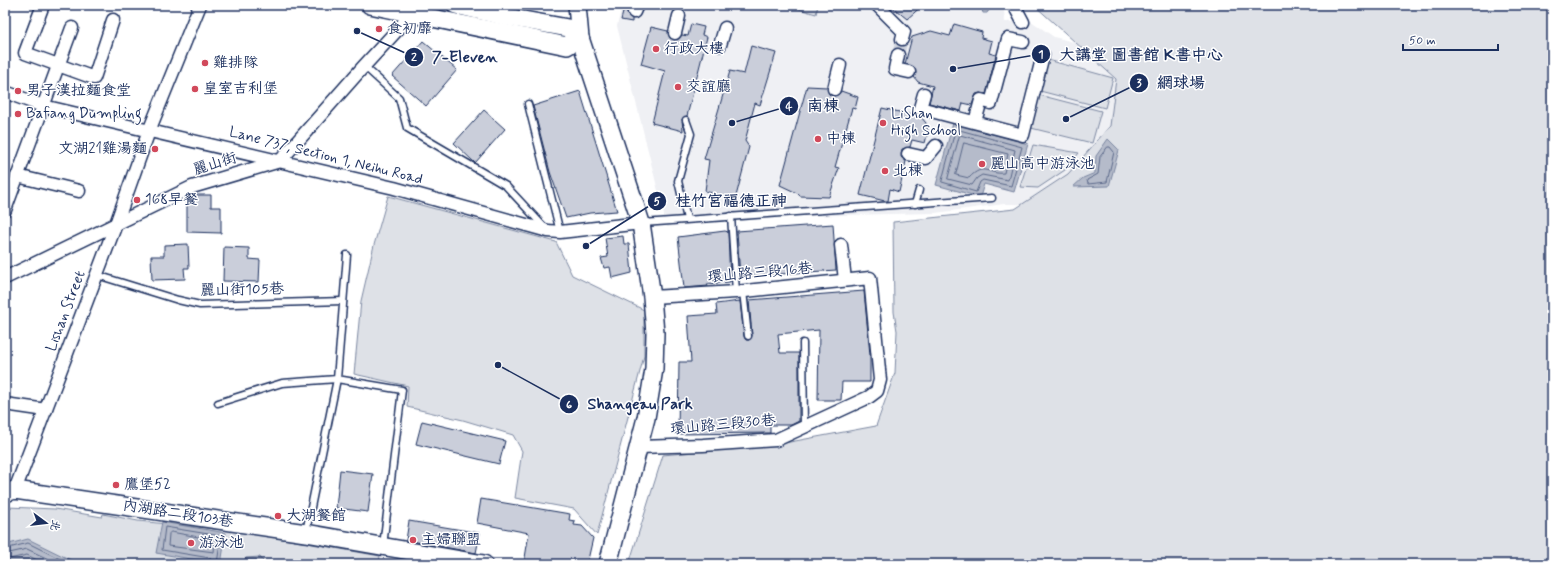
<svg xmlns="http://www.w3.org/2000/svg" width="1557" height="569" viewBox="0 0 1557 569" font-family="Mynerve,'LXGW WenKai TC',sans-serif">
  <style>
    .built { fill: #eff0f4 }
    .green { fill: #dee1e7; stroke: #7c88a2 }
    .water { fill: #b5bbca; stroke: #77839f }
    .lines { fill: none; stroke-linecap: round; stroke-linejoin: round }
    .shore { stroke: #596789; stroke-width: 1 }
    .building { fill: #caceda; stroke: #1b2f5e }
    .street-tunnel { stroke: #d1d5df; stroke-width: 12; stroke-dasharray: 12 6; stroke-linecap: butt }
    .lane-casing { stroke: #1b2f5e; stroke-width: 9 }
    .street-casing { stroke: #1b2f5e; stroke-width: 15 }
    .secondary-casing { stroke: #1b2f5e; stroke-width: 20 }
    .lane { stroke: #fff; stroke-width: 6 }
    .street { stroke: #fff; stroke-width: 12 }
    .secondary { stroke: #fff; stroke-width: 17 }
    .poi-dot { fill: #d1495b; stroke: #fff; stroke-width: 1.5 }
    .labels { text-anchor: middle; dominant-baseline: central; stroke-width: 3; stroke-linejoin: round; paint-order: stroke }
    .poi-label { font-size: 15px; fill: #1b2f5e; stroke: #fff; text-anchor: start }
    .street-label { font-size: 15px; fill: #1b2f5e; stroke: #fff }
    .leader { fill: none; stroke: #1b2f5e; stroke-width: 1.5 }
    .callout-dot { fill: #1b2f5e; stroke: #fff; stroke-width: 1.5 }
    .mark-label { font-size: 12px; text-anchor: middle; font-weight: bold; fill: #fff }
    .callout-label { font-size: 16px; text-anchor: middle; font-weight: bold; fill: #1b2f5e; stroke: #fff; stroke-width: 3; stroke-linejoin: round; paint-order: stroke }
  </style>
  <rect width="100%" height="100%" fill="#fff"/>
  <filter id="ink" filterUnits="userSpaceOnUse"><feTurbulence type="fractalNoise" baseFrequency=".025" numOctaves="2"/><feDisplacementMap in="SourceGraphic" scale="8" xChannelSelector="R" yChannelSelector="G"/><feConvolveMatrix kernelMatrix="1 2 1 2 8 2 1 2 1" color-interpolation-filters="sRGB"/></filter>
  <g filter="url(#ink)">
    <path class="built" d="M622 5H998L1004 11 1005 22 1031 21 1054 37 1093 47 1133 64 1098 205 1004 204 935 213 754 217 667 227 617 26Z"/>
    <g class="green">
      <path d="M785 5H818L816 14Z"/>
      <path d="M1034 5H1552V564H629L663 455 779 444 876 426 895 373 897 331 894 312 893 222 1015 209 1068 174 1110 126 1116 79Z"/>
      <path d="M1048 60 1113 78 1105 108 1040 91Z"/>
      <path d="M1039 95 1101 111 1092 143 1031 128Z"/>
      <path d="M1033 145 1079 153 1065 170 1038 188 1020 187Z"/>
      <path d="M388 196 556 242 572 275 644 310V356L597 535 574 509 515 498 522 451 513 435 463 420 407 407 408 386 354 374 361 301 374 245Z"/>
      <path d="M7 507 55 509 102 517 103 514 138 521 244 532 380 556 379 564H5V508Z"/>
    </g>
    <g class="water">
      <path d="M971 5H992V6L987 13H983L981 7 976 8Z"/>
      <path d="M953 123 1028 144 1014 192 984 184 980 197 936 185Z"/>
      <path d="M1108 139 1119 150 1109 186 1073 187 1083 178 1095 173 1096 156Z"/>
      <path d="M162 522 226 533 221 564 156 553Z"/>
      <path d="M28 539 79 564H5V545Z"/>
      <path d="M260 557 265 564H241L246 558Z"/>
    </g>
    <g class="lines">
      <g class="shore">
        <path d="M956 129 1022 147 1011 186 983 180 980 182 976 192 942 182Z"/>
        <path d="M960 135 1015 150 1008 180 982 175 977 178 972 185 948 179Z"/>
        <path d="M964 143 1008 154 1004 173C988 175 984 162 969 178L956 175Z"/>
        <path d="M1108 147H1110L1114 152 1107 182 1088 184 1087 180 1098 174 1100 157Z"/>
        <path d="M171 532 215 540 214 552 168 546 169 534Z"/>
        <path d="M5 549 28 543 70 564"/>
        <path d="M5 554 27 549 59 564"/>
        <path d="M5 560 27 555 45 564"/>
        <path d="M213 564 210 558 162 550 165 527 221 536 217 564"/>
      </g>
    </g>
    <g class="building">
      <path d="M625 5H629L627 13 632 19V22L621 20Z"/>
      <path d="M890 5H923L907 19Z"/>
      <path d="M691 24 704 27 702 35 707 37 687 116 682 119 683 131 652 123 665 71 641 64 651 27 668 31 670 38 677 40 682 35 688 36Z"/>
      <path d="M954 24 982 32 981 38 992 41 989 53 996 55 986 94 980 93 976 94 972 105 963 103 961 111 929 103 933 86 918 82 914 77 916 73 914 67 905 64 912 37 931 31 950 36Z"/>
      <path d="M423 41 457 70 426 106 392 76Z"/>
      <path d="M751 46 776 53 760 105 755 103 745 141 749 147 735 200 705 191 709 160 704 159 730 71 744 74Z"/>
      <path d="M807 86 827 87 829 94 833 96 839 94 841 91 858 97 855 109 852 108 835 167 839 168 829 197 800 196 797 193 780 185Z"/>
      <path d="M580 91 617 211 590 213 566 218 550 172 533 106Z"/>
      <path d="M882 108 921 117 926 123 928 131 925 143 912 140 910 147 902 149 901 157 906 161 899 192 890 189 888 201H885L860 195Z"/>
      <path d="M484 110 505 129 475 163 454 143Z"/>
      <path d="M193 195H211V207H221V233L187 232V198Z"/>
      <path d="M833 224 836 270 740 277 737 231Z"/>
      <path d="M725 231 728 232 730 282 707 284 708 286 684 288 678 237Z"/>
      <path d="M623 236 624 244H629L632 273 612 278 610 267 604 268 601 258 608 257 605 238Z"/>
      <path d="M188 244 189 268H184L185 279 152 280 151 256H164V245Z"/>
      <path d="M224 247 249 248V259L260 260 259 282 223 281Z"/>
      <path d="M864 291 870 355V382H842L841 400H818L819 330 778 334 780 353H799V421L791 425H770V433L678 434 679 362H691L688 316 717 314 716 304 740 301 744 336 746 340H749L752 336 749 300Z"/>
      <path d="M422 421 505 441 499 464 416 444Z"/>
      <path d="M340 470 373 474 368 512 336 508Z"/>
      <path d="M481 499 570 514 569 520 575 521 574 525 582 526 593 538 587 564H524L529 533 477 523Z"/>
      <path d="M409 521 480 533 476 553 406 540Z"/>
    </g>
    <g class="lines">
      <path class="street-tunnel" d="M898 55 902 39"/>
      <g class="lane-casing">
        <g id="lane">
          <path d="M364 66 399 98 407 128 506 186 546 229"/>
          <path d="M528 104 560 232"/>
          <path d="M686 120 691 134 678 181 687 219"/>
          <path d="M915 204 919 190"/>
          <path d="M731 216 736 292"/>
          <path d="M643 223 992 198"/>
          <path d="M97 275 178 300 200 305 343 301"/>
          <path d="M743 291 748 336"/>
          <path d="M803 343 804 427"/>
          <path d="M218 403 282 383 337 379 347 255"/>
          <path d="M306 532 337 379 402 390 383 546"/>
        </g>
      </g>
      <g class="street-casing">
        <g id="street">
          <path d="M43 5 25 53 94 78 113 20"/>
          <path d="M877 5 904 32 902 39"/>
          <path d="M1014 5 1023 22"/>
          <path d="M634 12 637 5"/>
          <path d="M675 33 679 16"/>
          <path d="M720 45 725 28"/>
          <path d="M898 55 895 69 909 72"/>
          <path d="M834 89 840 65"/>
          <path d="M5 92 43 106 394 188 548 231 560 232 641 223"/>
          <path d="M924 94 920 108 1023 135 1043 55"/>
          <path d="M975 122 981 100 991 103 1008 39 1023 42"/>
          <path d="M908 154 926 158 936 146"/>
          <path d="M17 176 79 191"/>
          <path d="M5 210 72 28"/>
          <path d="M841 245 845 280"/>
          <path d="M5 278 192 187 280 161 364 66 412 14 424 5"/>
          <path d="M5 404 46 410"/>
          <path d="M639 447 703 445 776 440 869 397 877 391 880 380 870 278 736 292 652 297"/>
          <path d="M15 490 116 224 149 131 200 5"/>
        </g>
      </g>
      <g class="secondary-casing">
        <g id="secondary">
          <path d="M370 5 567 46 580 38"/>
          <path d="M456 5 507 17 568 28 580 38"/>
          <path d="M577 5 580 38 641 223 652 297 655 333 654 369 646 418 608 564"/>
          <path d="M5 493 15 490 306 533 484 564"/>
        </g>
      </g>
      <use href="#lane" class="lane"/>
      <use href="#street" class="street"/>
      <use href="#secondary" class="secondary"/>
    </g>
  </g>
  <g class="poi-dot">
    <circle cx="379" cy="29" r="4"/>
    <circle cx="656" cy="49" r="4"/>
    <circle cx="205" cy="63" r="4"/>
    <circle cx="678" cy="87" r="4"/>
    <circle cx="195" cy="89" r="4"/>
    <circle cx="18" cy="91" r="4"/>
    <circle cx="18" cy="114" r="4"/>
    <circle cx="883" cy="123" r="4"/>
    <circle cx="818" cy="139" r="4"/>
    <circle cx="155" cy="149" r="4"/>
    <circle cx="982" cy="164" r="4"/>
    <circle cx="885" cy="171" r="4"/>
    <circle cx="137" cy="200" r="4"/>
    <circle cx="116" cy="485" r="4"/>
    <circle cx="278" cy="516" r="4"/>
    <circle cx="413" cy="540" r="4"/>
    <circle cx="191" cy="543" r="4"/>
  </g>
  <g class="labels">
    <g class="poi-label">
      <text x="387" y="29">食初靡</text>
      <text x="664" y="49">行政大樓</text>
      <text x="213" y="63">雞排隊</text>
      <text x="686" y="87">交誼廳</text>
      <text x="203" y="89">皇室吉利堡</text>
      <text x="26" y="91">男子漢拉麵食堂</text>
      <text x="26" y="114">Bafang Dumpling</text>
      <text x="891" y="114">LiShan<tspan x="891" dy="17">High School</tspan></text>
      <text x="826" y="139">中棟</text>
      <text x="147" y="149" text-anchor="end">文湖21雞湯麵</text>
      <text x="990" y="164">麗山高中游泳池</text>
      <text x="893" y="171">北棟</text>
      <text x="145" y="200">168早餐</text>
      <text x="124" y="485">鷹堡52</text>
      <text x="286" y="516">大湖餐館</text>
      <text x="421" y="540">主婦聯盟</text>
      <text x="199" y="543">游泳池</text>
    </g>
    <g class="street-label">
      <text transform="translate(326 156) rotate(14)">Lane 737, Section 1, Neihu Road</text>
      <text transform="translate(215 164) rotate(-17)">麗山街</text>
      <text transform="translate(760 273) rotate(-5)">環山路三段16巷</text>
      <text transform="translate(242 290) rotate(-1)">麗山街105巷</text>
      <text transform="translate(66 311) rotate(-69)">Lishan Street</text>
      <text transform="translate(723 425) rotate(-5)">環山路三段30巷</text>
      <text transform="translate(178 514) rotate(9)">內湖路二段103巷</text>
    </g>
  </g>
  <path class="leader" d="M953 69L1041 54M357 31L414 57M1066 119L1139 83M732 123L789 106M586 246L657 201M498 365L569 404"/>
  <g class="callout-dot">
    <circle cx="953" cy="69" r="4"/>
    <circle cx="357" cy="31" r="4"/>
    <circle cx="1066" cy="119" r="4"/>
    <circle cx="732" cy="123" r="4"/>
    <circle cx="586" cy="246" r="4"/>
    <circle cx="498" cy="365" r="4"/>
    <circle cx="1041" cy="54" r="10"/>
    <circle cx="414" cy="57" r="10"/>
    <circle cx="1139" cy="83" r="10"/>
    <circle cx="789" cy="106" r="10"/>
    <circle cx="657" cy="201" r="10"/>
    <circle cx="569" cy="404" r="10"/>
  </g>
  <g class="mark-label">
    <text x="1041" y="58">1</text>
    <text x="414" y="61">2</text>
    <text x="1139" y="87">3</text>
    <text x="789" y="110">4</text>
    <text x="657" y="205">5</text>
    <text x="569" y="408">6</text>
  </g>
  <g class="callout-label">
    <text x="1141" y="60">大講堂 圖書館 K書中心</text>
    <text x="465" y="62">7-Eleven</text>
    <text x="1181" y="88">網球場</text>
    <text x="823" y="111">南棟</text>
    <text x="731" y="206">桂竹宮福德正神</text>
    <text x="640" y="409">Shangeau Park</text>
  </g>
  <rect width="1557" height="569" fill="none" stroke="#fff" stroke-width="20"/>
  <rect x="10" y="10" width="1537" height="549" fill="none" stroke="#1b2f5e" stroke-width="1.5" filter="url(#ink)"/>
  <g transform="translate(46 523) rotate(105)" stroke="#ffffff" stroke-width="3" paint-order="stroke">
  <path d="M0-3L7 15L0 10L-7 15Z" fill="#1b2f5e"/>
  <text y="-6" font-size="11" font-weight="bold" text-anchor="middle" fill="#1b2f5e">北</text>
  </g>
  <path d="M1403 44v6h95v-6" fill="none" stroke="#1b2f5e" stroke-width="2"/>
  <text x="1409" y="44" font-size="12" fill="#1b2f5e" stroke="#ffffff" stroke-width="3" paint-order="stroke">50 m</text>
</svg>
